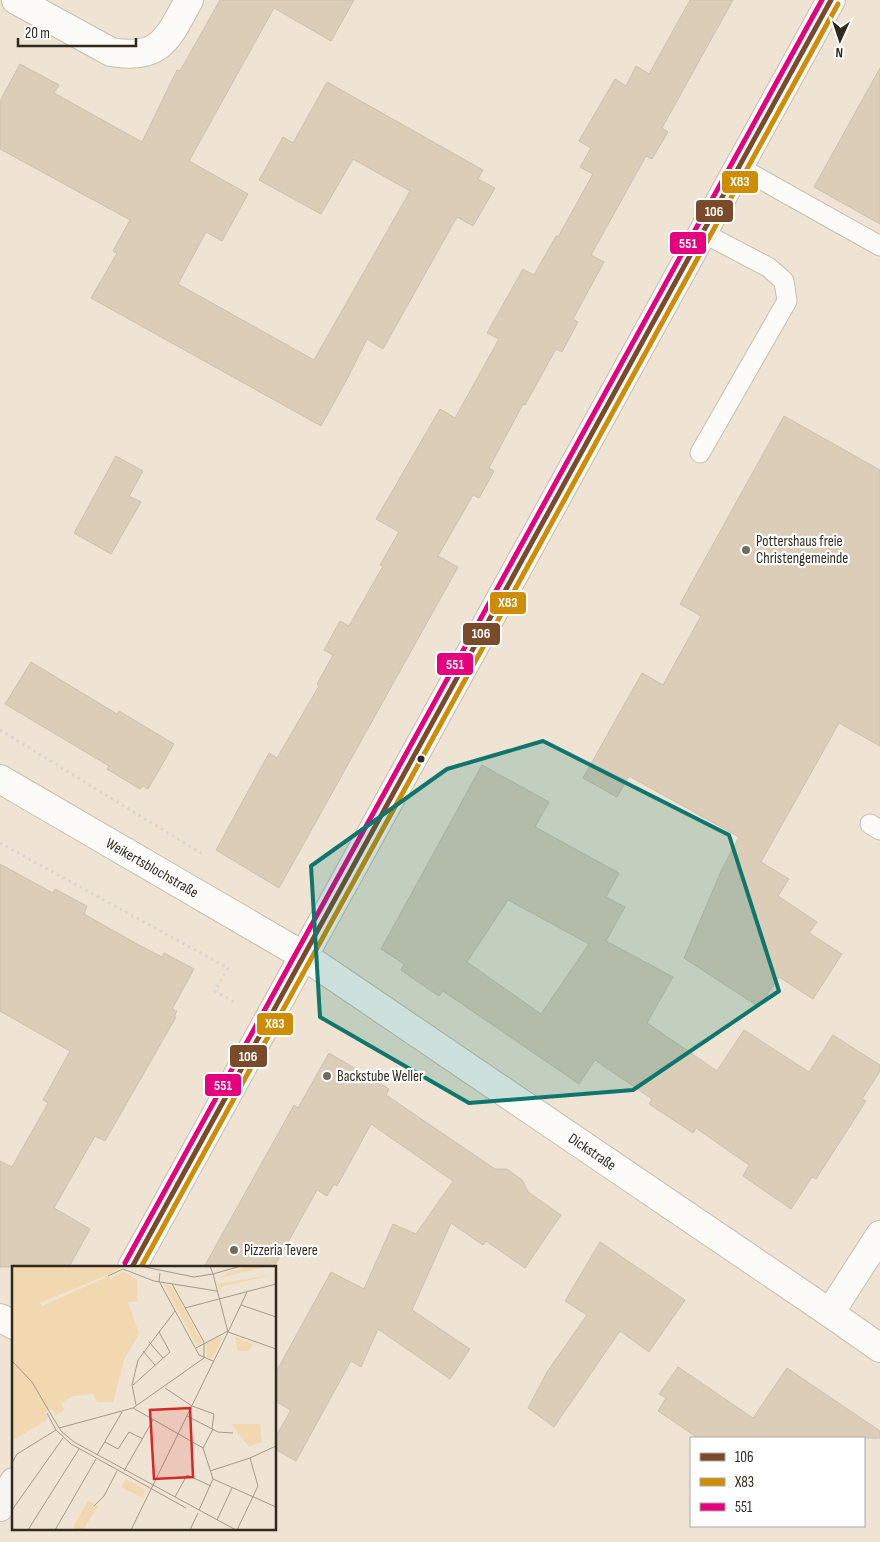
<svg xmlns="http://www.w3.org/2000/svg" width="880" height="1542" viewBox="0 0 880 1542" font-family="'Sofia Sans Condensed',sans-serif">
  <style>
    .building { fill: #dbcdb7; stroke: #cac1b4; fill-rule: evenodd }
    .lines { fill: none; stroke-linecap: round; stroke-linejoin: round }
    .service-casing { stroke: #c7beb0; stroke-width: 21 }
    .minor-casing { stroke: #c7beb0; stroke-width: 30 }
    .secondary-casing { stroke: #c7beb0; stroke-width: 30 }
    .path { stroke: #d8d5d0; stroke-width: 3; stroke-dasharray: 2.5 4; stroke-linecap: butt }
    .service { stroke: #fdfbf8; stroke-width: 19 }
    .minor { stroke: #fdfbf8; stroke-width: 28 }
    .secondary { stroke: #f6f5f4; stroke-width: 28 }
    .bus-1-casing { stroke: #fff; stroke-width: 9 }
    .bus-2-casing { stroke: #fff; stroke-width: 9 }
    .bus-3-casing { stroke: #fff; stroke-width: 9 }
    .bus-1 { stroke: #7a4b2a; stroke-width: 5 }
    .bus-2 { stroke: #cf8d06; stroke-width: 5 }
    .bus-3 { stroke: #e5007d; stroke-width: 5 }
    .marked { fill: #0f766e; fill-opacity: 0.2; stroke: #0f766e; stroke-width: 4; stroke-linejoin: round }
    .poi-dot { fill: #746a5d; stroke: #fff; stroke-width: 2 }
    .bus-dot { fill: #31291d; stroke: #fff; stroke-width: 2 }
    .labels { text-anchor: middle; dominant-baseline: central; stroke-width: 4.5; stroke-linejoin: round; paint-order: stroke }
    .poi-label { font-size: 15px; fill: #31291d; stroke: #fff; text-anchor: start }
    .street-label { font-size: 15px; fill: #31291d; stroke: #fff }
    .inset-road { fill: none; stroke: #a3998a; stroke-width: 1 }
    .view { fill: #d62828; fill-opacity: 0.15; stroke: #d62828; stroke-width: 2.5 }
    .inset-edge { fill: none; stroke: #31291d; stroke-width: 2.5 }
    .line-badge { stroke: #fff; stroke-width: 2 }
    .badge-label { font-size: 14px; text-anchor: middle; font-weight: bold; fill: #fff }
  </style>
  <rect width="100%" height="100%" fill="#efe4d3"/>
  <g class="building">
    <path d="M220 0H354L331 41 274 8 189 161 248 194 222 241 206 232 178 284 314 360 410 191 353 159 321 214 259 180 283 137 293 143 327 82 483 170 478 179 495 188 473 226 457 217 383 349 367 339 346 381 321 426 91 298 117 253 113 251 130 220 0 149V101L20 64 59 85 54 93 142 142 177 70 180 71Z"/>
    <path d="M690 0H733L662 128 668 132 652 159 646 156 591 255 604 262 573 319 578 322 562 352 556 349 525 405 523 404 489 468 494 471 479 498 473 495 438 556 458 567 279 888 216 850 269 753 277 758 319 686 317 684 333 655 324 650 340 621 349 626 383 566 380 565 399 532 376 519 440 409 455 418 499 339 487 333 523 269 534 275 556 236 558 237 593 174 580 167 591 148 579 141 615 79 626 86 636 66 649 74Z"/>
    <path d="M880 68V224L814 187Z"/>
    <path d="M784 416 880 470V746L839 723 761 862 789 879 778 896 817 922 809 933 842 954 813 999 779 977 759 1007 684 958 722 869 739 837 629 776 617 797 583 778 642 673 663 685 701 616 680 604Z"/>
    <path d="M116 456 143 471 129 496 141 502 111 554 74 533Z"/>
    <path d="M31 662 117 714 119 711 174 744 148 789 143 786 140 789 107 769 109 766 5 704Z"/>
    <path d="M482 765 549 802 535 827 619 873 606 897 625 907 606 941 673 977 647 1023 717 1071 744 1030 809 1072 833 1035 880 1065V1071L862 1099 866 1101 816 1179 812 1177 791 1209 743 1176 749 1165 696 1128 693 1133 649 1104 652 1099 595 1060 579 1084 443 991 439 996 415 980 401 970 404 964 381 949ZM508 900 589 944 541 1014 467 962Z"/>
    <path d="M0 864 53 893 55 889 87 906 84 914 137 944 162 957 164 953 194 969 172 1009 177 1011 174 1017H176L105 1141 95 1136 54 1208 90 1229 69 1267H0V1161L12 1167 48 1103 43 1100 70 1051 0 1011Z"/>
    <path d="M329 1053 386 1087 389 1089 386 1095 495 1169H507L522 1180 528 1192 561 1215 525 1268 486 1241 483 1245 451 1223 412 1310 470 1349 450 1379 378 1329 361 1367 351 1361 296 1461 275 1449V1438L291 1410 275 1401V1374L331 1272 364 1289 393 1224 416 1234 453 1181 371 1124 337 1186 334 1184 327 1196 317 1190 274 1267H204L294 1105 298 1108Z"/>
    <path d="M600 1242 685 1300 649 1352 620 1331 554 1427 528 1408 547 1372 587 1315 565 1301Z"/>
    <path d="M678 1367 753 1418 787 1368 880 1431V1438H698L658 1411 666 1398 659 1394Z"/>
  </g>
  <g class="lines">
    <g class="service-casing">
      <g id="service">
        <path d="M739 167 880 246"/>
        <path d="M700 453 787 301 784 281 768 267 703 233"/>
        <path d="M870 824 880 830"/>
      </g>
    </g>
    <g class="minor-casing">
      <g id="minor">
        <path d="M16 0 111 52C161 61 168 38 189 0"/>
        <path d="M0 779 304 956 830 1313 880 1348"/>
        <path d="M830 1313 880 1235"/>
        <path d="M0 1318 14 1325"/>
      </g>
    </g>
    <g class="secondary-casing">
      <g id="secondary">
        <path d="M132 1267 831 0"/>
        <path d="M0 1507 14 1482"/>
      </g>
    </g>
    <g class="path">
      <path d="M0 730 204 855"/>
      <path d="M0 843 228 968 215 991 237 1004"/>
    </g>
    <use href="#service" class="service"/>
    <use href="#minor" class="minor"/>
    <use href="#secondary" class="secondary"/>
    <g class="bus-1-casing">
      <path id="bus-1" d="M132 1267 831 0"/>
    </g>
    <g class="bus-2-casing">
      <path id="bus-2" d="M141 1267 838 4"/>
    </g>
    <g class="bus-3-casing">
      <path id="bus-3" d="M125 1263 822 0"/>
    </g>
    <use href="#bus-1" class="bus-1"/>
    <use href="#bus-2" class="bus-2"/>
    <use href="#bus-3" class="bus-3"/>
  </g>
  <path class="marked" d="M543 741 729 835 779 991 633 1090 469 1103 320 1017 311 866 447 769Z"/>
  <g class="poi-dot">
    <circle cx="746" cy="550" r="5"/>
    <circle cx="327" cy="1076" r="5"/>
    <circle cx="234" cy="1250" r="5"/>
  </g>
  <circle class="bus-dot" cx="421" cy="759" r="4.5"/>
  <g class="labels">
    <g class="poi-label">
      <text x="756" y="541">Pottershaus freie<tspan x="756" dy="17">Christengemeinde</tspan></text>
      <text x="337" y="1076">Backstube Weller</text>
      <text x="244" y="1250">Pizzeria Tevere</text>
    </g>
    <g class="street-label">
      <text transform="translate(152 868) rotate(30)">Weikertsblochstraße</text>
      <text transform="translate(592 1152) rotate(34)">Dickstraße</text>
    </g>
  </g>
  <g transform="translate(12 1266)">
    <rect width="264" height="264" fill="#efe4d3"/>
    <path d="M0 0H106L109 2 98 8 28 37 30 40 97 10 99 13 111 5 125 14 126 35 116 36 127 68 113 92 101 136H85L81 128 61 130 49 137 52 144 43 150 40 143 33 146 36 153 0 175ZM238 0H258L206 12 215 7ZM264 8 209 21 208 25 205 18ZM152 18 160 20 190 76 185 80ZM207 70 210 72 200 93 195 91 194 78ZM223 71 241 78 237 85H226ZM219 158H248L250 176 237 181ZM114 213 133 224 131 232 109 221ZM76 235 86 240 71 264H64L61 261Z" fill="#f1d8b0"/>
    <path class="inset-road" d="M128 0 182 11 201 8 198 0M148 7 147 15 187 89 201 95M96 10 111 3 142 15 205 25M229 39 264 51M173 42 264 18M216 66 264 83M216 66 235 26M137 76 151 92M184 82 216 65M131 85 143 99M0 95 20 116 37 145M121 119 158 86 147 66M153 122 180 140 202 148 200 163M124 139 120 119 126 94 163 45M121 142 191 182 201 213 264 241M37 145 49 165 62 176 224 264M35 147 44 164 59 178 174 242M175 150 206 166 221 167M47 162 121 142 192 92V76L160 18M93 176 106 183 117 166 131 173M191 182 201 163M85 189 110 146M0 197 5 188 44 164M112 205 141 154M198 205 238 192 264 180M163 231 175 209 199 220M82 240 92 230 105 205M0 244 51 172M187 244 201 213M205 254 220 222M16 264 67 183M43 264 84 193M119 264 216 66 201 8 229 0M178 264 186 247M225 264 246 220 238 192"/>
    <path class="view" d="M178 142 181 211 142 213 138 144Z"/>
    <rect width="264" height="264" class="inset-edge"/>
  </g>
  <g class="line-badge">
    <rect x="721" y="170" width="38" height="24" rx="5" fill="#cf8d06"/>
    <rect x="695" y="199" width="39" height="24" rx="5" fill="#7a4b2a"/>
    <rect x="669" y="231" width="38" height="24" rx="5" fill="#e5007d"/>
    <rect x="489" y="591" width="38" height="24" rx="5" fill="#cf8d06"/>
    <rect x="462" y="622" width="39" height="24" rx="5" fill="#7a4b2a"/>
    <rect x="436" y="652" width="38" height="24" rx="5" fill="#e5007d"/>
    <rect x="256" y="1012" width="38" height="24" rx="5" fill="#cf8d06"/>
    <rect x="229" y="1044" width="39" height="24" rx="5" fill="#7a4b2a"/>
    <rect x="204" y="1073" width="38" height="24" rx="5" fill="#e5007d"/>
  </g>
  <g class="badge-label">
    <text x="740" y="186">X83</text>
    <text x="714" y="216">106</text>
    <text x="688" y="248">551</text>
    <text x="508" y="607">X83</text>
    <text x="481" y="638">106</text>
    <text x="455" y="669">551</text>
    <text x="275" y="1028">X83</text>
    <text x="248" y="1061">106</text>
    <text x="223" y="1090">551</text>
  </g>
  <rect x="690" y="1437" width="175" height="90" fill="#ffffff" stroke="#ada9a5"/>
  <rect x="700" y="1453" width="25" height="8" fill="#7a4b2a" stroke="#ada9a5"/>
  <text x="735" y="1462" font-size="15" fill="#31291d">106</text>
  <rect x="700" y="1478" width="25" height="8" fill="#cf8d06" stroke="#ada9a5"/>
  <text x="735" y="1487" font-size="15" fill="#31291d">X83</text>
  <rect x="700" y="1503" width="25" height="8" fill="#e5007d" stroke="#ada9a5"/>
  <text x="735" y="1512" font-size="15" fill="#31291d">551</text>
  <g transform="translate(840 40) rotate(183)" stroke="#ffffff" stroke-width="4" paint-order="stroke">
  <path d="M0-4L9 19L0 12L-9 19Z" fill="#31291d"/>
  <text y="-8" font-size="14" font-weight="bold" text-anchor="middle" fill="#31291d">N</text>
  </g>
  <path d="M18 38v8h118v-8" fill="none" stroke="#31291d" stroke-width="2.5"/>
  <text x="25" y="38" font-size="15" fill="#31291d" stroke="#ffffff" stroke-width="4" paint-order="stroke">20 m</text>
</svg>
